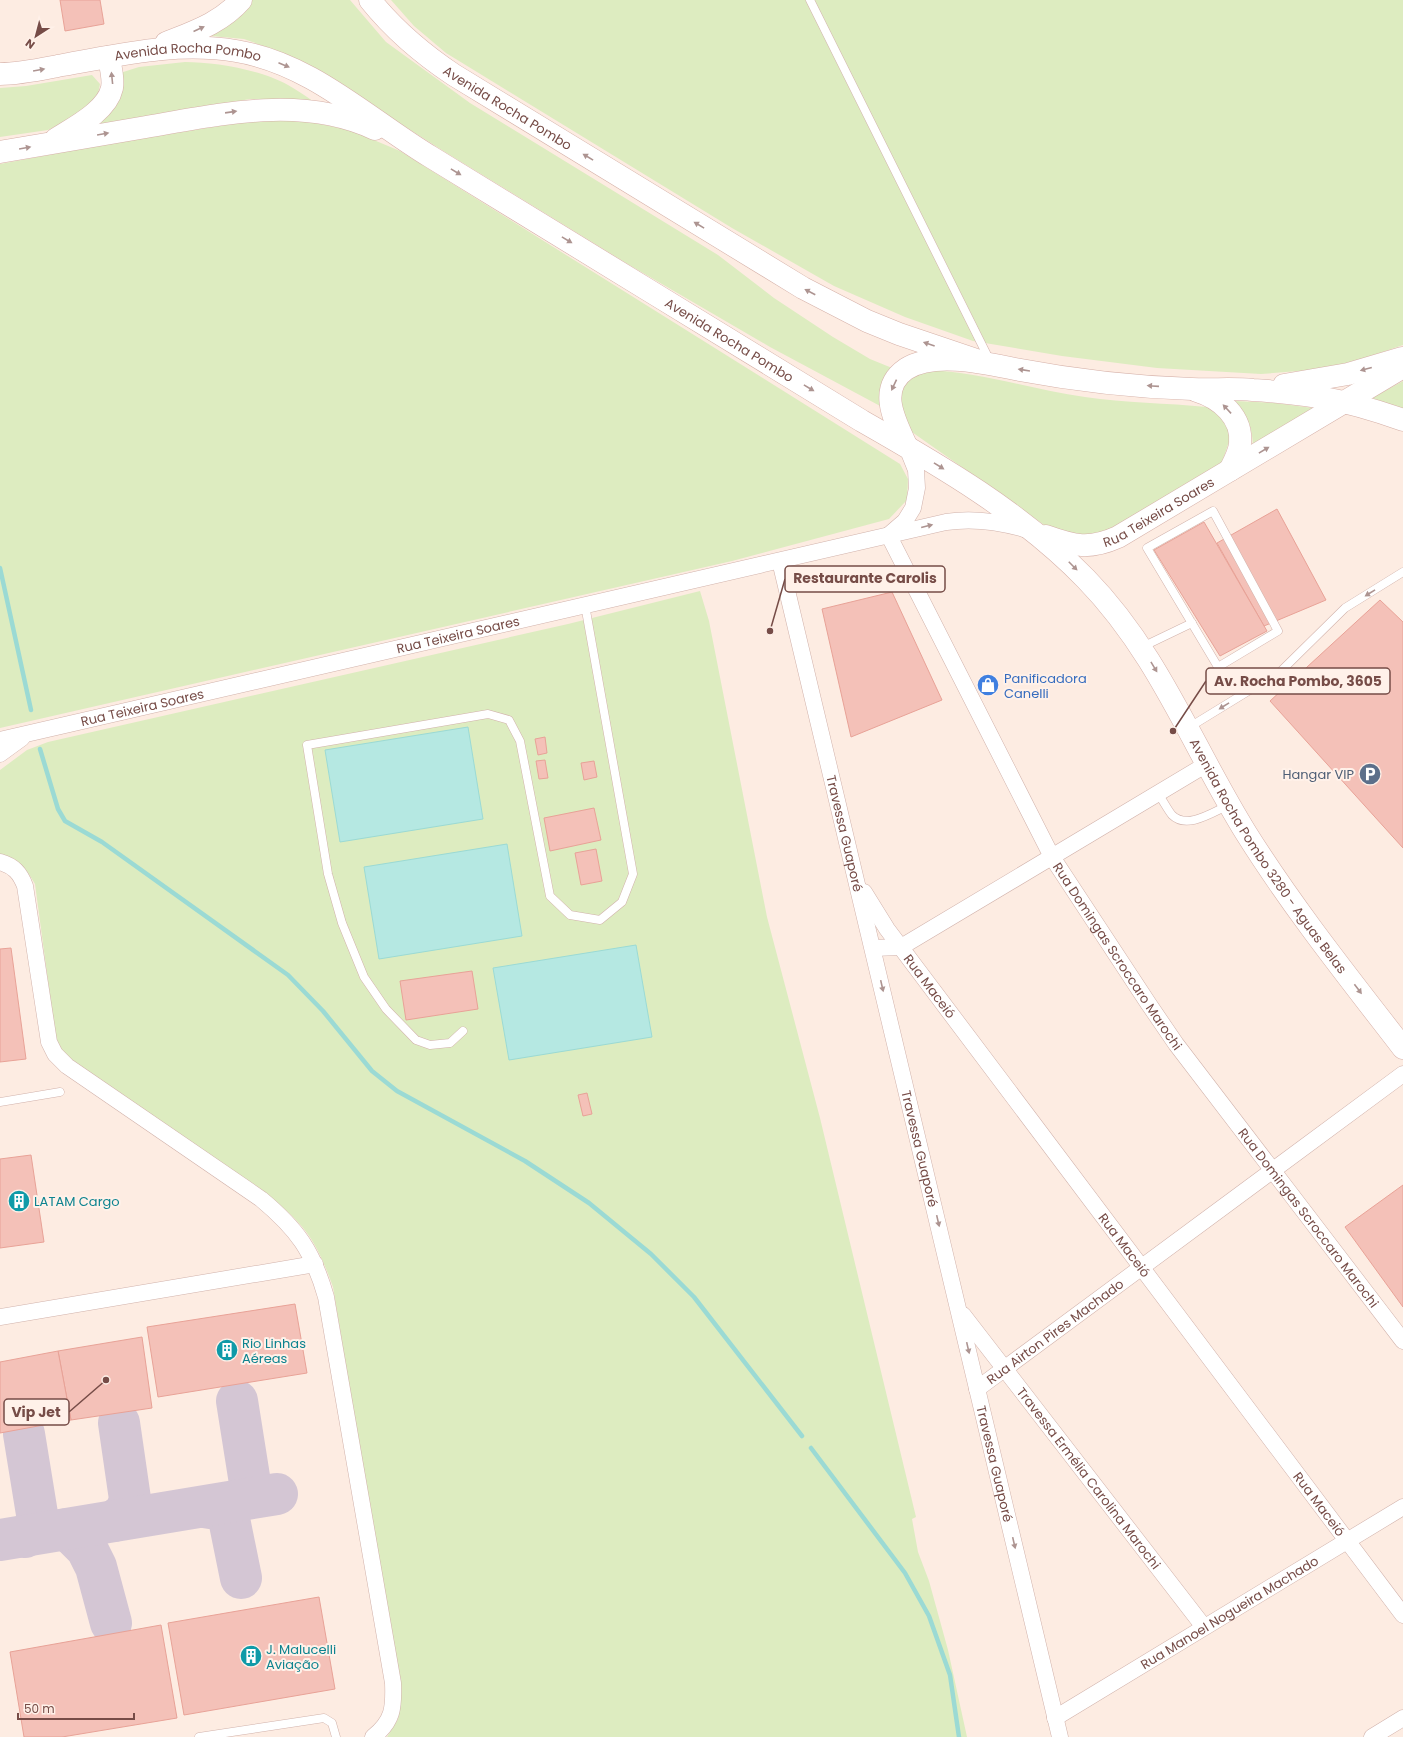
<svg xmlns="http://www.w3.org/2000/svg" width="1403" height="1737" viewBox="0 0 1403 1737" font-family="Poppins,sans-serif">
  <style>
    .green { fill: #ddecc0 }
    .water { fill: #b5e8e2; stroke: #9bdad4 }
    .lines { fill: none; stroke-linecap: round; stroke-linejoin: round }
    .stream { stroke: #9bdad4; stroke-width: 4.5 }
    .taxiway { stroke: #d4c6d4; stroke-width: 42 }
    .building { fill: #f4c1b8; stroke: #e8a297 }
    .service-casing { stroke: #d1b2ab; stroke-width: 9 }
    .minor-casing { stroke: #d1b2ab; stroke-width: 17 }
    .secondary-casing { stroke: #d5b0a8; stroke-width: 23 }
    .service { stroke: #fff; stroke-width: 8 }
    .minor { stroke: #fff; stroke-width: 16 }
    .secondary { stroke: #fff; stroke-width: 22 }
    .oneway { fill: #ad9491 }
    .labels { text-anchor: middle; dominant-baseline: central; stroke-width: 4; stroke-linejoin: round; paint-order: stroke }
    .street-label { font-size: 13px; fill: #764c47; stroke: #fff1e9 }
    .shop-label { font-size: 13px; fill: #366cbe; stroke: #fff1e9; text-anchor: start }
    .service-label { font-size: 13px; fill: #4e5e75; stroke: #fff1e9; text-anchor: end }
    .culture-label { font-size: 13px; fill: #0d838f; stroke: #fff1e9; text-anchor: start }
    .leader { fill: none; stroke: #764c47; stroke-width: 1.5 }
    .callout-dot { fill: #764c47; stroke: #fff1e9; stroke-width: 1.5 }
    .callout { fill: #fff1e9; stroke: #764c47; stroke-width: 1.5 }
    .callout-label { font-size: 14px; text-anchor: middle; font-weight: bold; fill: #764c47 }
  </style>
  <rect width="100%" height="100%" fill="#fdece2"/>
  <g class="green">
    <path d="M249 0H350L386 42 470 103 718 255 774 298 833 337 870 359 897 370 882 407 770 347 631 266 445 152 314 69 277 51 244 39 211 36Z"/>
    <path d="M391 0H1403V345L1368 357 1324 369 1261 374 1157 368 1062 356 973 341 905 317 834 286 732 228 446 53 414 26Z"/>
    <path d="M185 62C215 62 262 70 288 85 297 90 306 96 314 102L250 99 94 126 120 73 139 67Z"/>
    <path d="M92 75 100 84 97 99 79 115 48 130 0 137V88L26 86Z"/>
    <path d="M280 116 350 130 400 151 900 464 908 479 907 500 889 519 732 561 0 728V164L107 144Z"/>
    <path d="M928 370C981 372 1033 390 1085 397 1125 403 1167 403 1207 407L1219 413 1229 427 1230 439 1222 462 1212 471 1093 542 1047 527 909 430 900 417 899 393 906 380Z"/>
    <path d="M1403 381V410L1372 398Z"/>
    <path d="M1235 401 1275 403 1313 408 1317 412 1253 449C1253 428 1248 418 1235 401Z"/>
    <path d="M700 591 709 621 767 917 820 1118 916 1517 912 1519 918 1552 929 1581 948 1650 967 1737H387L398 1719 401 1701 333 1287C317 1243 307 1226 270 1197L73 1061 62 1050 56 1041 35 884C25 866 18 863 0 855V770L27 750 48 742 568 624Z"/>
  </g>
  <g class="water">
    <path d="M468 727 483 819 340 842 325 750Z"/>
    <path d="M507 844 522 936 379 959 364 867Z"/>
    <path d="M636 945 652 1037 509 1060 493 968Z"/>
  </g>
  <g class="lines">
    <g class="stream">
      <path d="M0 568 31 710"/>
      <path d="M40 749 58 809 65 821 102 842 288 975 323 1011 372 1071 397 1091 525 1161 589 1203 651 1254 694 1297 802 1436"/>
      <path d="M811 1448 905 1573 929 1616 950 1675 959 1737"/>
    </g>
    <g class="taxiway">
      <path d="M237 1401 250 1483C250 1492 245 1495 238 1500"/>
      <path d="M24 1434 37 1514C37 1525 33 1530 25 1537"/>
      <path d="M204 1507 223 1510 229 1519 241 1578"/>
      <path d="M114 1521 126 1512 130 1499 119 1423"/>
      <path d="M67 1529 87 1549 96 1567 111 1623"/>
      <path d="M0 1540 277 1494"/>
    </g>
  </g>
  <g class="building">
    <path d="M60 0H100L104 24 65 31Z"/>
    <path d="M1277 509 1326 600 1264 626 1217 543Z"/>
    <path d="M1204 522 1267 631 1220 656 1154 550Z"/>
    <path d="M892 592 942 700 851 737 822 609Z"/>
    <path d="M1380 600 1403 622V848L1270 701Z"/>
    <path d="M545 737 547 753 538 755 535 739Z"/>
    <path d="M545 760 548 778 539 779 536 761Z"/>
    <path d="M594 761 597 777 584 780 581 763Z"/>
    <path d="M594 808 601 840 550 851 544 818Z"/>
    <path d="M596 849 602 881 581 885 575 853Z"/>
    <path d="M11 948 26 1059 0 1062V949Z"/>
    <path d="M472 971 478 1009 406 1020 400 981Z"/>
    <path d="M587 1093 592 1114 583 1116 578 1095Z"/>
    <path d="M31 1155 44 1242 0 1248V1159Z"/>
    <path d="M1403 1185V1307L1345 1227Z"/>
    <path d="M295 1304 307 1373 158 1397 147 1327Z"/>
    <path d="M142 1337 152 1408 71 1420 58 1351Z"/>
    <path d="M58 1351 71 1420 0 1433V1362Z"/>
    <path d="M319 1597 335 1689 184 1715 168 1623Z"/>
    <path d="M161 1625 177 1718 62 1737H24L10 1652Z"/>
  </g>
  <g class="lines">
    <g class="service-casing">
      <g id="service">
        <path d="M810 0 990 361"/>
        <path d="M1213 511 1278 631 1218 667 1147 548Z"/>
        <path d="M1142 647 1192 623"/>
        <path d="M1188 728 1281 671 1345 608 1403 572"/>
        <path d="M1158 794C1163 800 1167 809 1172 815 1187 830 1213 812 1229 805"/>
        <path d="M463 1031 450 1043 430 1045 416 1040 386 1009 364 977 342 923 328 874 307 745 488 714 509 720 520 741 550 896 570 915 600 920 622 902 633 874 585 605"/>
        <path d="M0 1102 60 1092"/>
        <path d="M199 1737 324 1718 332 1723 336 1737"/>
      </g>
    </g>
    <g class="minor-casing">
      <g id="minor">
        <path d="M890 534 905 521 913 508 917 488 916 470 906 445"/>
        <path id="s1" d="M889 536 1052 857 1148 1003 1176 1044 1403 1341"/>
        <path id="s2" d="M780 561 1060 1737"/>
        <path id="s3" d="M0 740 946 522C973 518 997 521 1024 529"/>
        <path d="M0 754 22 738"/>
        <path d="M0 862C14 866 20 873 25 886L49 1042 55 1054 67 1066 261 1199C297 1229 313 1251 326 1297L393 1683C394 1708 393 1721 373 1737"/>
        <path id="s4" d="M864 892 887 929 1403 1615"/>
        <path d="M873 948 901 947 1207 764"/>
        <path id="s5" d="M963 1315 1204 1627"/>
        <path d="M0 1317 315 1264"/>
        <path id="s6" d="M977 1389 1403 1074"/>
        <path id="s7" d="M1055 1718 1403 1507"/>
        <path d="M1372 1737 1403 1718"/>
      </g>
    </g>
    <g class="secondary-casing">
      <g id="secondary">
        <path id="s8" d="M370 0C395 31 421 53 454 75L803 288 867 321 899 334 979 361"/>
        <path d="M166 43C193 32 221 23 241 0"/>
        <path id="s9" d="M0 74C21 74 42 69 63 65 121 55 176 41 236 51 311 63 368 119 431 157 575 245 718 333 862 421 941 466 1022 513 1086 579 1159 654 1192 746 1246 833 1293 908 1349 978 1403 1048"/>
        <path d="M56 139C75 127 107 111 112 88 114 78 110 66 109 57"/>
        <path d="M0 152C49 144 97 135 146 127 222 114 302 95 375 129"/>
        <path d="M1284 385 1348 374 1402 358"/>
        <path d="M1197 391C1220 398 1243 417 1240 444 1239 453 1234 462 1230 470"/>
        <path d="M906 445C895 421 877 389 906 369 934 351 985 363 1015 369 1073 380 1133 387 1192 389 1212 390 1233 388 1253 390 1275 391 1297 394 1319 397 1348 402 1375 410 1403 420"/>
        <path id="s10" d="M1046 536C1074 546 1089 550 1118 537L1403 367"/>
      </g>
    </g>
    <use href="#service" class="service"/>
    <use href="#minor" class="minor"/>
    <use href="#secondary" class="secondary"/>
  </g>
  <defs><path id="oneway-solid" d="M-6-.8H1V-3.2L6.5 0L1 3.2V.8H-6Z"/></defs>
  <g class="oneway">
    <use href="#oneway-solid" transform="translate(199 29) rotate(-24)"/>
    <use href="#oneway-solid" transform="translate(284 65) rotate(23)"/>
    <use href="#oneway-solid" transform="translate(39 70) rotate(-10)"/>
    <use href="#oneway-solid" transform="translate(112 78) rotate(-96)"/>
    <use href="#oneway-solid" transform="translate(231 112) rotate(-8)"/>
    <use href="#oneway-solid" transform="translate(103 134) rotate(-10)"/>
    <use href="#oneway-solid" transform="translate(25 148) rotate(-10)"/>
    <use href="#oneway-solid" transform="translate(588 157) rotate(-149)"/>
    <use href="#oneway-solid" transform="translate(456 172) rotate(31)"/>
    <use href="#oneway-solid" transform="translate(699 225) rotate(-149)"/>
    <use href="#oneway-solid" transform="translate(567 240) rotate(31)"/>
    <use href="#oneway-solid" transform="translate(810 292) rotate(-152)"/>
    <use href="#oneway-solid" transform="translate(929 344) rotate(-161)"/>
    <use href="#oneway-solid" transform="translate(1366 369) rotate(165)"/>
    <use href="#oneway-solid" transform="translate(1024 370) rotate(-171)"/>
    <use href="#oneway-solid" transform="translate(894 385) rotate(115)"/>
    <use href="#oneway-solid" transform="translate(1153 386) rotate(-176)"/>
    <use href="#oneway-solid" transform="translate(809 388) rotate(31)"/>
    <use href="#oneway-solid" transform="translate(1227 409) rotate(-133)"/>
    <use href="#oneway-solid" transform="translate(1264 450) rotate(-31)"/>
    <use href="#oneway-solid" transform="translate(939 466) rotate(32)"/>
    <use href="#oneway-solid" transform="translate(927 526) rotate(-14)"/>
    <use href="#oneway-solid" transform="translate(1073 566) rotate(45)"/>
    <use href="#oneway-solid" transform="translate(1370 593) rotate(148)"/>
    <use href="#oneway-solid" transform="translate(1154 667) rotate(59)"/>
    <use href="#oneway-solid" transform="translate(1224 706) rotate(148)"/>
    <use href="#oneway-solid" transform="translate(882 986) rotate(77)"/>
    <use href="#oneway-solid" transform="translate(1358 989) rotate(53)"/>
    <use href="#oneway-solid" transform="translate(938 1221) rotate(77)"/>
    <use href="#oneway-solid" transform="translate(968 1348) rotate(77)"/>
    <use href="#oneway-solid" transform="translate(1014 1543) rotate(77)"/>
  </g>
  <defs>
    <g id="shop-disc" transform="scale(1.15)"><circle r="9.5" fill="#3f7fe0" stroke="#fff1e9"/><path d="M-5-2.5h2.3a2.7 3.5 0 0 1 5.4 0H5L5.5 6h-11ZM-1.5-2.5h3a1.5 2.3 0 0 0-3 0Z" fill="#fff"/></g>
    <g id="parking-disc" transform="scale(1.15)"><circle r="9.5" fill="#5c6f8a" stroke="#fff1e9"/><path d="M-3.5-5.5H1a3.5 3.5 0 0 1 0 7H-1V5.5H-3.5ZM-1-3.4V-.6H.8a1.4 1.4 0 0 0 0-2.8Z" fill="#fff"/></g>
    <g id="building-disc" transform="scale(1.15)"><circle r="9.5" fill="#0f9aa8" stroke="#fff1e9"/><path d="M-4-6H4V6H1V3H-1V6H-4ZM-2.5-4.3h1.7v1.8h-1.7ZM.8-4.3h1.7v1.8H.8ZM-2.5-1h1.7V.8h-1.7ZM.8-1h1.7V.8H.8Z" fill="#fff"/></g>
  </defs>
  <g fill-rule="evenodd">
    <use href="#shop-disc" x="988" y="685"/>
    <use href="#parking-disc" x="1370" y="774"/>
    <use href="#building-disc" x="19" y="1201"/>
    <use href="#building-disc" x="227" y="1350"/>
    <use href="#building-disc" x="251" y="1656"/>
  </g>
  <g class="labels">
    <g class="street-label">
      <text stroke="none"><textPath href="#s9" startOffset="190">Avenida Rocha Pombo</textPath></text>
      <text stroke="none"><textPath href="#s8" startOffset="176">Avenida Rocha Pombo</textPath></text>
      <text stroke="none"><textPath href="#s9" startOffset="812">Avenida Rocha Pombo</textPath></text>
      <text stroke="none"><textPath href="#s10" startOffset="122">Rua Teixeira Soares</textPath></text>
      <text stroke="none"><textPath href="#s3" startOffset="470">Rua Teixeira Soares</textPath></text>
      <text stroke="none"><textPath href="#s3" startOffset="146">Rua Teixeira Soares</textPath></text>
      <text stroke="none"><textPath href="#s2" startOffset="280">Travessa Guaporé</textPath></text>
      <text stroke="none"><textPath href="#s9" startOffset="1575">Avenida Rocha Pombo 3280 - Aguas Belas</textPath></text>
      <text stroke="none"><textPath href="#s1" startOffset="479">Rua Domingas Scroccaro Marochi</textPath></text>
      <text stroke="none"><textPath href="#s4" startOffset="115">Rua Maceió</textPath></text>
      <text stroke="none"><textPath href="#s2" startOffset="604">Travessa Guaporé</textPath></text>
      <text stroke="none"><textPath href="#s1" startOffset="803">Rua Domingas Scroccaro Marochi</textPath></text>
      <text stroke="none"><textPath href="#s4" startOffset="439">Rua Maceió</textPath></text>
      <text stroke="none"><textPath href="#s6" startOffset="97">Rua Airton Pires Machado</textPath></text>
      <text stroke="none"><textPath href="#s2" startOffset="928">Travessa Guaporé</textPath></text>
      <text stroke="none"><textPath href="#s5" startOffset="206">Travessa Ermélia Carolina Marochi</textPath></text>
      <text stroke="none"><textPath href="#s4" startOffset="763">Rua Maceió</textPath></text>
      <text stroke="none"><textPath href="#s7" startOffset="204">Rua Manoel Nogueira Machado</textPath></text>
    </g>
    <g class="shop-label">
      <text x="1004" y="678">Panificadora<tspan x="1004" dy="15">Canelli</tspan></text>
    </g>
    <g class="service-label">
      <text x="1354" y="774">Hangar VIP</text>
    </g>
    <g class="culture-label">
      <text x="34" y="1201">LATAM Cargo</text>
      <text x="242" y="1343">Rio Linhas<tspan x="242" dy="15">Aéreas</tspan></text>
      <text x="266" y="1649">J. Malucelli<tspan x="266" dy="15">Aviação</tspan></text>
    </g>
  </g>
  <path class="leader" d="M770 631L785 579M1173 731L1206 681M106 1380L69 1412"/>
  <g class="callout-dot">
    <circle cx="770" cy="631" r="4"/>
    <circle cx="1173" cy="731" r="4"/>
    <circle cx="106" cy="1380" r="4"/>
  </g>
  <g class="callout">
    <rect x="785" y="566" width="160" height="26" rx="4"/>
    <rect x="1206" y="668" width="184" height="26" rx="4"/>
    <rect x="4" y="1399" width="65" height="26" rx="4"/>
  </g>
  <g class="callout-label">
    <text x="865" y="583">Restaurante Carolis</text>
    <text x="1298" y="686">Av. Rocha Pombo, 3605</text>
    <text x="36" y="1417">Vip Jet</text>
  </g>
  <g transform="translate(36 36) rotate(216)" stroke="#fff1e9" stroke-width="3" paint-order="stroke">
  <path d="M0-3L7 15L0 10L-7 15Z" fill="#764c47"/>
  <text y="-6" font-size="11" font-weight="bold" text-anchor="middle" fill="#764c47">N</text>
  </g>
  <path d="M18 1713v6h116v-6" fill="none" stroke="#764c47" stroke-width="2"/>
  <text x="24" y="1713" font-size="12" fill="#764c47" stroke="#fff1e9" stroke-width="3" paint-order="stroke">50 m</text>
</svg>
